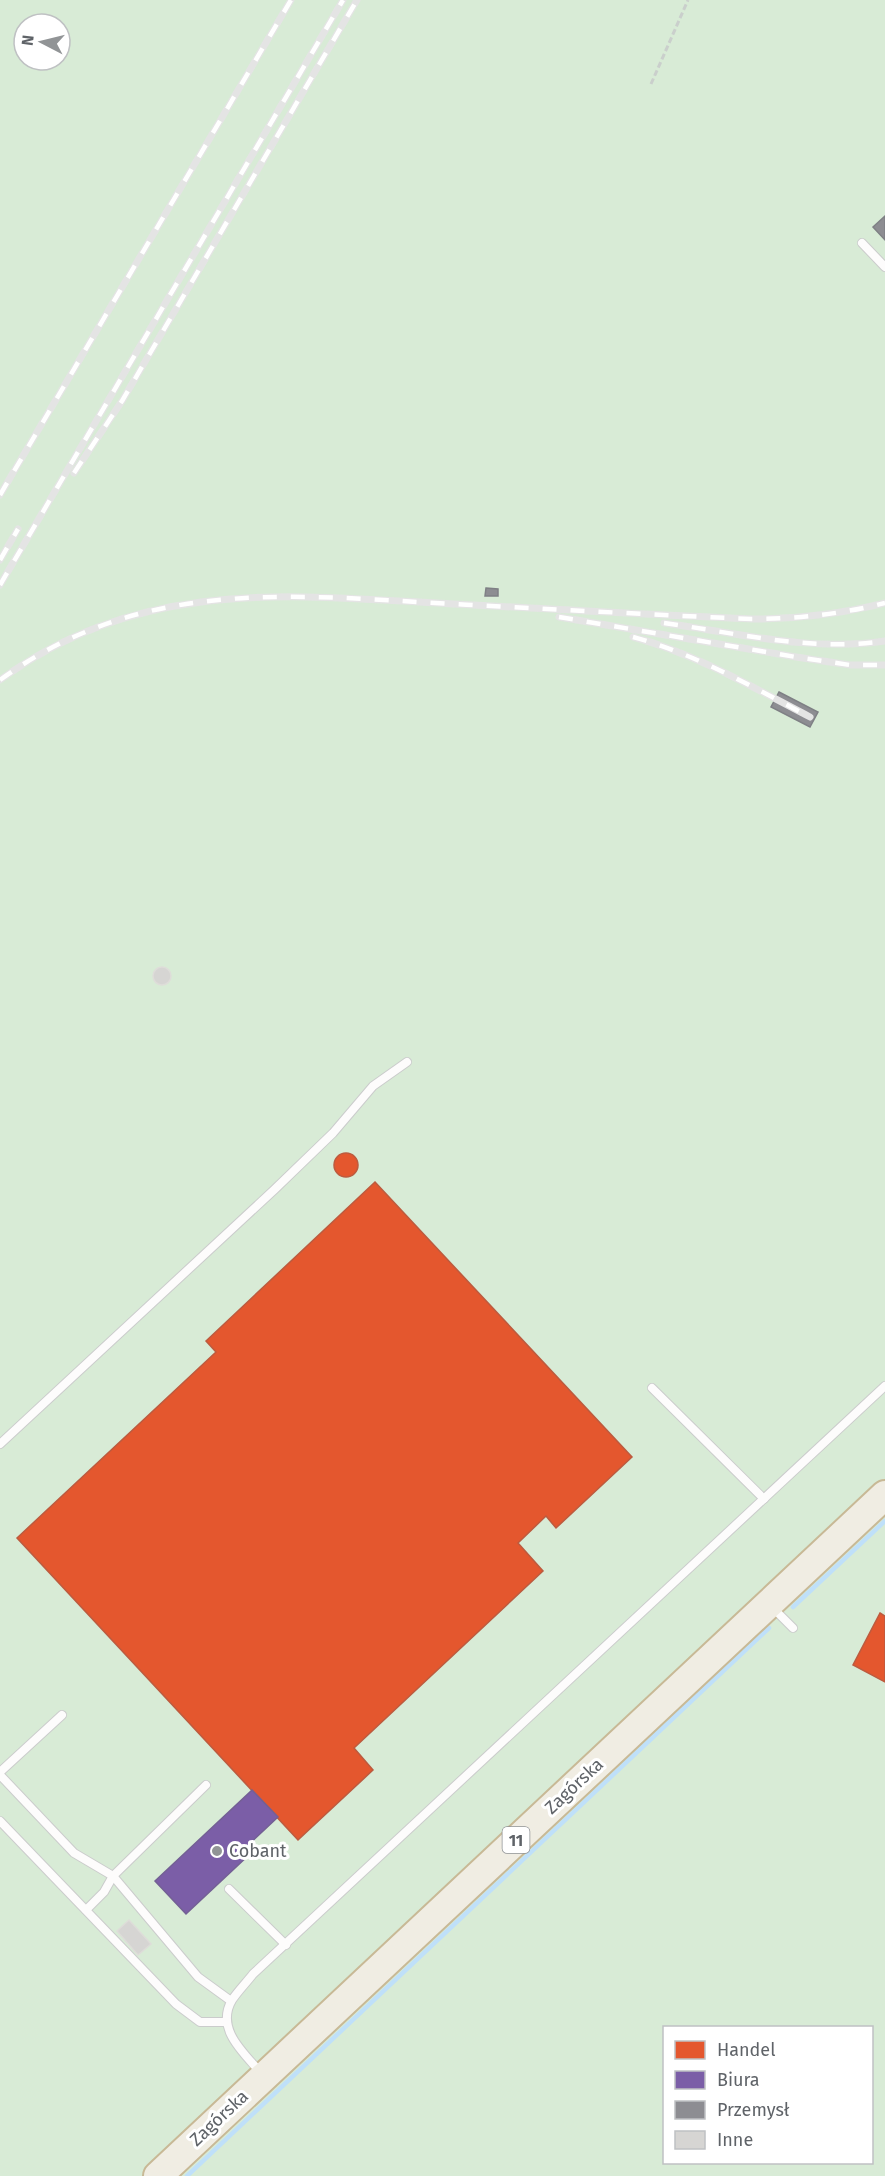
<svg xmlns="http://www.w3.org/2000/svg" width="885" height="2176" viewBox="0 0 885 2176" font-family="'Fira Sans',sans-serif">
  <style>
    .green { fill: #d8ebd6; fill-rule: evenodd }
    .shops { fill: #e4572e; stroke: #bc5b3f; stroke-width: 1.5 }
    .offices { fill: #7b5ea7; stroke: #736094; stroke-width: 1.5 }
    .industry { fill: #8d8d92; stroke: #7f8085; stroke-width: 1.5 }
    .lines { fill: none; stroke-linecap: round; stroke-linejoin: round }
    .stream { stroke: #bfe0f9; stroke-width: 4.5 }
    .building { fill: #d6d5d3; stroke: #deddd9; stroke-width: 1.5 }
    .lane-casing { stroke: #cbcccc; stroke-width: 10 }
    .highway-casing { stroke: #c8b996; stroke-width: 32 }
    .path { stroke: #cacfcc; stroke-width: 3; stroke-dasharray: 6 3; stroke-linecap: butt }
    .lane { stroke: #fdfcfc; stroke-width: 8 }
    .highway { stroke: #f0ede3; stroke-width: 28 }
    .rail-casing { stroke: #e4e4e4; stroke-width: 7 }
    .rail { stroke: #fff; stroke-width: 4.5; stroke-dasharray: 14; stroke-linecap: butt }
    .poi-dot { fill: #919496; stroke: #fff; stroke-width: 2 }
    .labels { text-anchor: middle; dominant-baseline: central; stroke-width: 6; stroke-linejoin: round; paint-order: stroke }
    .shield { fill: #fff; stroke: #8f9295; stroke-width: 1.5 }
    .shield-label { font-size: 16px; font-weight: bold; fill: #5f6368 }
    .street-label { font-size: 18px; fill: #5f6368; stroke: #fff }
    .poi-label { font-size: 18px; fill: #5f6368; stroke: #fff; text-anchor: start }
  </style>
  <rect width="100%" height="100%" fill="#efeeea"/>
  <path class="green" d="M0 0H885V2176H0ZM24 24H60V60H24ZM664 2028H872V2162H664Z"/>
  <g class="shops">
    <circle cx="346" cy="1165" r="12"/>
    <path d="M375 1182 632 1457 556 1528 546 1516 518 1543 543 1571 354 1748 373 1770 298 1840 17 1538 216 1352 206 1341Z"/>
    <path d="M880 1613 885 1616V1682L853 1665Z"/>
  </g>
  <path class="offices" d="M252 1790 278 1817 245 1848 250 1854 186 1914 155 1881Z"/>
  <g class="industry">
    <path d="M885 216V240L873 227Z"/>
    <path d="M486 588 498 589V596H485Z"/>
    <path d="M779 692 818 712 810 727 771 707Z"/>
  </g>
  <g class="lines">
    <g class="stream">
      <path d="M793 1607 885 1521"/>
      <path d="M187 2176 769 1628"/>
    </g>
  </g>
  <g class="building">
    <circle cx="162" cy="976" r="9"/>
    <path d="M129 1920 151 1944 138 1955 117 1931Z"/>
  </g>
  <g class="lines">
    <g class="lane-casing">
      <g id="lane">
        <path d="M862 243 885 267"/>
        <path d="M652 1388 764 1499"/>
        <path d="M0 1444 275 1189 333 1133 373 1086 407 1062"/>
        <path d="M772 1607 793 1628"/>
        <path d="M0 1772 62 1715"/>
        <path d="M0 1775 74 1853 113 1876 198 1977 231 2001"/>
        <path d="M0 1821 176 2004 200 2022H227"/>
        <path d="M229 1889 286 1945"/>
        <path d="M86 1910 104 1892 113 1876 206 1785"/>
        <path d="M261 2073C244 2053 215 2029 232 2000 238 1991 246 1983 253 1974L885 1386"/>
      </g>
    </g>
    <g class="highway-casing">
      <path id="highway" d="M158 2176 885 1495"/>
    </g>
    <path class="path" d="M651 84 688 0"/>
    <use href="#lane" class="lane"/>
    <use href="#highway" class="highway"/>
    <g class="rail-casing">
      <g id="rail">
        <path d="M74 473 122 401 357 0"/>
        <path d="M0 495 291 0"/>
        <path d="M0 560 18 529"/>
        <path d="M0 585 343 0"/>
        <path d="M559 617 796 657 850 665H885"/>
        <path d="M664 623C738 633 810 652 885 641"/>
        <path d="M633 637C696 654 752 687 810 717"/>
        <path d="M0 680C142 577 289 595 453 604 553 609 653 615 752 619 798 619 841 614 885 603"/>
      </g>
    </g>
    <use href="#rail" class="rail"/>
  </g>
  <circle class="poi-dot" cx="217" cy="1851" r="6"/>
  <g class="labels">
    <rect class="shield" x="502.5" y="1827" width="27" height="26" rx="4.5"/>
    <g class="shield-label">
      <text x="516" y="1840">11</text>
    </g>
    <g class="street-label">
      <text transform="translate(574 1786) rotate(-43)">Zagórska</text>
      <text transform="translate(219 2118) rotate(-43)">Zagórska</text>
    </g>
    <g class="poi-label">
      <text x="229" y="1851">Cobant</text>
    </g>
  </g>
  <rect x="663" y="2026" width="210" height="138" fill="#ffffff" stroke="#bfc1c3" stroke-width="1.5"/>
  <rect x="675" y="2041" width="30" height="18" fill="#e4572e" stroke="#bfc1c3" stroke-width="1.5"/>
  <text x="717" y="2056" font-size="18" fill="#5f6368">Handel</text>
  <rect x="675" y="2071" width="30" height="18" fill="#7b5ea7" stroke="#bfc1c3" stroke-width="1.5"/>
  <text x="717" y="2086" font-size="18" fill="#5f6368">Biura</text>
  <rect x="675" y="2101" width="30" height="18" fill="#8d8d92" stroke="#bfc1c3" stroke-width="1.5"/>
  <text x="717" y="2116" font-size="18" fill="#5f6368">Przemysł</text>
  <rect x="675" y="2131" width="30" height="18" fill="#d6d5d3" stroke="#bfc1c3" stroke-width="1.5"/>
  <text x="717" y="2146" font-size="18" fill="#5f6368">Inne</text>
  <g transform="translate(42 42) rotate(277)"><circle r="28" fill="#ffffff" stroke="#bfc1c3" stroke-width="1.5"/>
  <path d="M0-4.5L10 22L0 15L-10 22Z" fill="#919496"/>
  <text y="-9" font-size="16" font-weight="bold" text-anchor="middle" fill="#5f6368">N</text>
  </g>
</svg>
